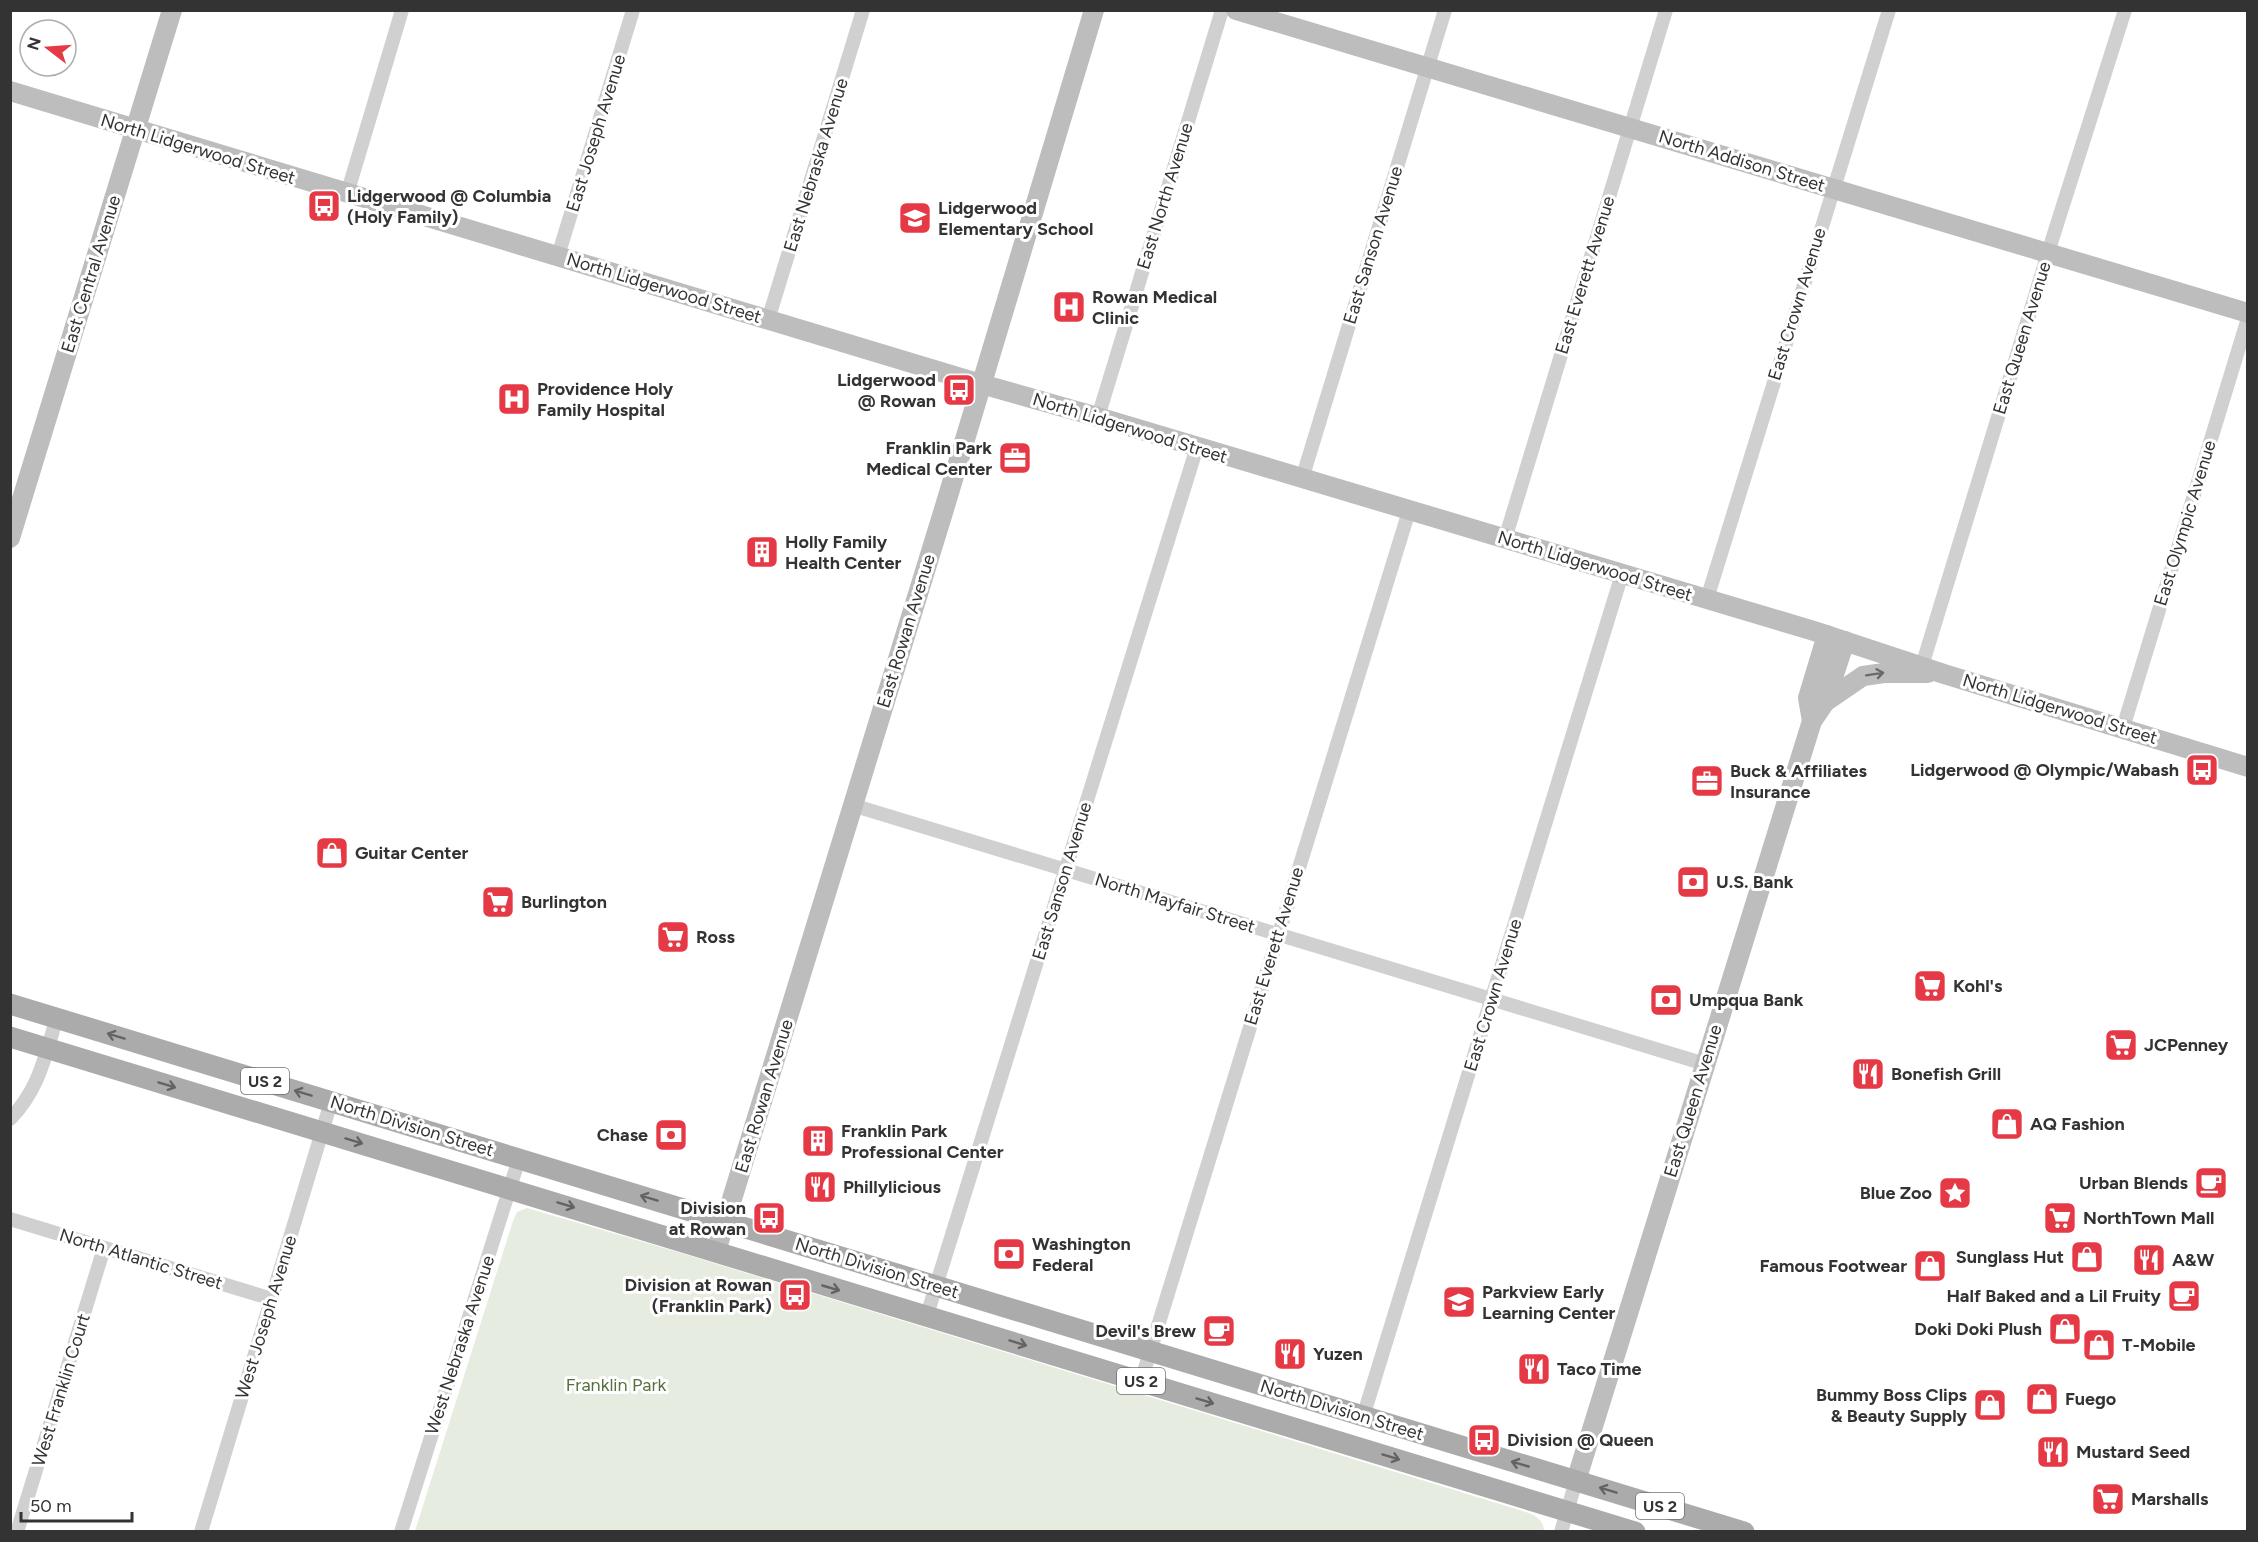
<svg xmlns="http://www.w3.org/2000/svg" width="2258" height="1542" viewBox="0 0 2258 1542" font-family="Figtree,sans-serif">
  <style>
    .green { fill: #e6ecdf }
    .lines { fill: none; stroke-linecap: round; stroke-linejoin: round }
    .street { stroke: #d0d0d0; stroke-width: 14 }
    .secondary { stroke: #bdbdbd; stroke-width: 20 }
    .primary { stroke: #ababab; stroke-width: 21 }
    .oneway { stroke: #6a6a6a }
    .oneway2 { stroke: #636363 }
    .labels { text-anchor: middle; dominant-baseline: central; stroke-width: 6; stroke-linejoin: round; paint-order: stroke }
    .shield { fill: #fff; stroke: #707070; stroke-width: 1.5 }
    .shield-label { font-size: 16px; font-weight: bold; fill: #333 }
    .street-label { font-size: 18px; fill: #333; stroke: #fff }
    .poi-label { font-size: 18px; font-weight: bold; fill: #333; stroke: #fff; text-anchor: start }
    .park-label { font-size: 18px; fill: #56703f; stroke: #fff }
  </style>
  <rect width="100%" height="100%" fill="#fff"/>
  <path class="green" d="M527 1208 681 1253 1529 1513C1538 1517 1543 1521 1544 1531H415L513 1221 517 1212Z"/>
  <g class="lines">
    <g class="street">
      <path d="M347 194 402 10"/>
      <path d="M558 256 633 10"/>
      <path d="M768 320 863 10"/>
      <path d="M1098 417 1222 10"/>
      <path d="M1302 479 1445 10"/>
      <path d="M1505 539 1666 10"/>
      <path d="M1707 599 1889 10"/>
      <path d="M1922 666 2052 240 2125 10"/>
      <path d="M2123 728 2248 318"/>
      <path d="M852 805 1705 1064"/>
      <path d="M10 1119C39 1090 45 1056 57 1017"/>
      <path d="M10 1219 272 1299"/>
      <path d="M927 1315 1197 447"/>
      <path d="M1141 1381 1409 511"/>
      <path d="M1363 1417 1622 574"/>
      <path d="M17 1532 104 1248"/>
      <path d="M201 1532 331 1102"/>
      <path d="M401 1532 519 1159"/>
      <path d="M1561 1532 1576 1481"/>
    </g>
    <g class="secondary">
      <path d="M1236 10 2248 313"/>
      <path d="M10 91 981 384 1098 417 1814 631 1944 674 2248 767"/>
      <path d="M10 538 172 10"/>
      <path d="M1825 702 1863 676 1884 673H1928"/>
      <path d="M1812 721 1808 698 1827 635"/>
      <path d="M716 1251 945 506 1094 10"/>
      <path d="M1576 1481 1812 721 1825 702 1845 641"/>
    </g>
    <g class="primary">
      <path d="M10 1004 1744 1532"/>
      <path d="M10 1037 1635 1532"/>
    </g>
  </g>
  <defs><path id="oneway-shaft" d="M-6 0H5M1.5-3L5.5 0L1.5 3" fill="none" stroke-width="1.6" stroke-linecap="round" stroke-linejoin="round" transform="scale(1.5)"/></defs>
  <use class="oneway" href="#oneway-shaft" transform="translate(1875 674) rotate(-9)"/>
  <g class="oneway2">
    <use href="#oneway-shaft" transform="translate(116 1036) rotate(-163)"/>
    <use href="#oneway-shaft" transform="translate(167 1085) rotate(17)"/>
    <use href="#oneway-shaft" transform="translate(303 1093) rotate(-163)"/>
    <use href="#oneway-shaft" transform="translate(354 1141) rotate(17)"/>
    <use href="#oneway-shaft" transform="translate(649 1198) rotate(-163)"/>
    <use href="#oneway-shaft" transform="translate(566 1205) rotate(17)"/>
    <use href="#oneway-shaft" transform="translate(831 1288) rotate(16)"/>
    <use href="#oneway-shaft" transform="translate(1018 1343) rotate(17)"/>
    <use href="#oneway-shaft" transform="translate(1205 1401) rotate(17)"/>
    <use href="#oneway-shaft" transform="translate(1391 1457) rotate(17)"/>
    <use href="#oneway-shaft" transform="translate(1520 1464) rotate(-164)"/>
    <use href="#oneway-shaft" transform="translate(1608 1490) rotate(-163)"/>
  </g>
  <defs>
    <g id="bus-square" transform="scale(1.725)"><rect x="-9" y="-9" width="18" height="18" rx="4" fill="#e63946" stroke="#fff"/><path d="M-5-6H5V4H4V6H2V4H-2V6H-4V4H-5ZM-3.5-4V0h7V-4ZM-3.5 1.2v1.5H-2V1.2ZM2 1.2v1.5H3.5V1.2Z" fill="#fff"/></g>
    <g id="school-square" transform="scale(1.725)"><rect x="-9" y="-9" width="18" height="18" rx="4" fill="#e63946" stroke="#fff"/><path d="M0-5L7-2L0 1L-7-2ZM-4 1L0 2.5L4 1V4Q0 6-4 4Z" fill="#fff"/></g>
    <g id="hospital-square" transform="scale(1.725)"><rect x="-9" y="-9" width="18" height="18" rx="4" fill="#e63946" stroke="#fff"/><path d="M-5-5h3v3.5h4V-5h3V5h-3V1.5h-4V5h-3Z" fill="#fff"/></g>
    <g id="office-square" transform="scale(1.725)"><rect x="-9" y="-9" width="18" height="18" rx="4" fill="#e63946" stroke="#fff"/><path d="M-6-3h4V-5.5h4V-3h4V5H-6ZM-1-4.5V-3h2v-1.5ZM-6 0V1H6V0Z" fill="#fff"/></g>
    <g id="building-square" transform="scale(1.725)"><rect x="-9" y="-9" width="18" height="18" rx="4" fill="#e63946" stroke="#fff"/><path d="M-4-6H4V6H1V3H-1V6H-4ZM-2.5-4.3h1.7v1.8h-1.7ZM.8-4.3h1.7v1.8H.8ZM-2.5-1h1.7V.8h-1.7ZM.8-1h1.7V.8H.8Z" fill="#fff"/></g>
    <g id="shop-square" transform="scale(1.725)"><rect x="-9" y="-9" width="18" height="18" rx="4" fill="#e63946" stroke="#fff"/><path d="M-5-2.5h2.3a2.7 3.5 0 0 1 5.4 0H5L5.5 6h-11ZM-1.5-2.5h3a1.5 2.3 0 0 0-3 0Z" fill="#fff"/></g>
    <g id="bank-square" transform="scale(1.725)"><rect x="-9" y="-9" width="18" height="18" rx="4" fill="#e63946" stroke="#fff"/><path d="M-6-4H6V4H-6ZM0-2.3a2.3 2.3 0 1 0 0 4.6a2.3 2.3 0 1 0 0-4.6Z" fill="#fff"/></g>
    <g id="supermarket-square" transform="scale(1.725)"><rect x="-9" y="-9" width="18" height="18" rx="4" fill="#e63946" stroke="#fff"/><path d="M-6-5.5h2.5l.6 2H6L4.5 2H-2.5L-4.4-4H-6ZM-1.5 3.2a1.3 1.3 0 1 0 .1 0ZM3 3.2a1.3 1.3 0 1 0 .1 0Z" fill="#fff"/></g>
    <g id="restaurant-square" transform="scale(1.725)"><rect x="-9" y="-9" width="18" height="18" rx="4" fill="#e63946" stroke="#fff"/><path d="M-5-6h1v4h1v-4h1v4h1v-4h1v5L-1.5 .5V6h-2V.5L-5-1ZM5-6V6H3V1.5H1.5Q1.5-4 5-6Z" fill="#fff"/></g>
    <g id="cafe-square" transform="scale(1.725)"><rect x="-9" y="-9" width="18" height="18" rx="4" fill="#e63946" stroke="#fff"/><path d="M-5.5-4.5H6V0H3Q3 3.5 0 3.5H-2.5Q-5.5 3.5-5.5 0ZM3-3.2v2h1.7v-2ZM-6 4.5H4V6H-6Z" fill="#fff"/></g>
    <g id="sight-square" transform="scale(1.725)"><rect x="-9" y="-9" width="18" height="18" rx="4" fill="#e63946" stroke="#fff"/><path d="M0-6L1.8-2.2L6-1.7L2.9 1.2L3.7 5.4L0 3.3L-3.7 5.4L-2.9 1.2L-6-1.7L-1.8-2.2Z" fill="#fff"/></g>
  </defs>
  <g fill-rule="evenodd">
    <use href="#bus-square" x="324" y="206"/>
    <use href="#school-square" x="915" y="218"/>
    <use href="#hospital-square" x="1069" y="307"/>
    <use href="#bus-square" x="959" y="390"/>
    <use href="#hospital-square" x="514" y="399"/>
    <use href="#office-square" x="1015" y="458"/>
    <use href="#building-square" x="762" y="552"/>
    <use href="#bus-square" x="2202" y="770"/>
    <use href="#office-square" x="1707" y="781"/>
    <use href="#shop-square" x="332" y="853"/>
    <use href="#bank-square" x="1693" y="882"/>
    <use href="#supermarket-square" x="498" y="902"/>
    <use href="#supermarket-square" x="673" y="937"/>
    <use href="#supermarket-square" x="1930" y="986"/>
    <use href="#bank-square" x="1666" y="1000"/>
    <use href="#supermarket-square" x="2121" y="1045"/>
    <use href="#restaurant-square" x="1868" y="1074"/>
    <use href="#shop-square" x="2007" y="1124"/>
    <use href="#bank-square" x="671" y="1135"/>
    <use href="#building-square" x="818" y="1141"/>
    <use href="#cafe-square" x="2211" y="1183"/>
    <use href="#restaurant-square" x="820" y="1187"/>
    <use href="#sight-square" x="1955" y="1193"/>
    <use href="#bus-square" x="769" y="1218"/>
    <use href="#supermarket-square" x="2060" y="1218"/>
    <use href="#bank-square" x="1009" y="1254"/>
    <use href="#shop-square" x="2087" y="1257"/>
    <use href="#restaurant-square" x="2149" y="1260"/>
    <use href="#shop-square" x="1930" y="1266"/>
    <use href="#bus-square" x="795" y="1295"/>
    <use href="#cafe-square" x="2184" y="1296"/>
    <use href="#school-square" x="1459" y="1302"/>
    <use href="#shop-square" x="2065" y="1329"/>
    <use href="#cafe-square" x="1219" y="1331"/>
    <use href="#shop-square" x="2099" y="1345"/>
    <use href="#restaurant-square" x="1290" y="1354"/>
    <use href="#restaurant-square" x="1534" y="1369"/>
    <use href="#shop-square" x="2042" y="1399"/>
    <use href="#shop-square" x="1990" y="1405"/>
    <use href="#bus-square" x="1484" y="1440"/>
    <use href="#restaurant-square" x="2053" y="1452"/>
    <use href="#supermarket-square" x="2108" y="1499"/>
  </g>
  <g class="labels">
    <g class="shield">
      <rect x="241" y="1068" width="48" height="26" rx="4.5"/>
      <rect x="1117" y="1368" width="48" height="26" rx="4.5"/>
      <rect x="1636" y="1493" width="48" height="26" rx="4.5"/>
    </g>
    <g class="shield-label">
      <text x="265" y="1081">US 2</text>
      <text x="1141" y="1381">US 2</text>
      <text x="1660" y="1506">US 2</text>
    </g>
    <g class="street-label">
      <text transform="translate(596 133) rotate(-73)">East Joseph Avenue</text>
      <text transform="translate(198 149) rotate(17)">North Lidgerwood Street</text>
      <text transform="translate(1742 161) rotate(17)">North Addison Street</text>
      <text transform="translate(816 165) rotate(-73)">East Nebraska Avenue</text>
      <text transform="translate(1165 196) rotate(-73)">East North Avenue</text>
      <text transform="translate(1373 245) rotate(-73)">East Sanson Avenue</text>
      <text transform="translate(91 274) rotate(-73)">East Central Avenue</text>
      <text transform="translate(1585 275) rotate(-73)">East Everett Avenue</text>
      <text transform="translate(664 288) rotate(17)">North Lidgerwood Street</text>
      <text transform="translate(1797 304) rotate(-73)">East Crown Avenue</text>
      <text transform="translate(2022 338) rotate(-73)">East Queen Avenue</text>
      <text transform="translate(1130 428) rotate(17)">North Lidgerwood Street</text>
      <text transform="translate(2185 523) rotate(-73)">East Olympic Avenue</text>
      <text transform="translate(1595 566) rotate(17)">North Lidgerwood Street</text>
      <text transform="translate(906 631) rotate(-73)">East Rowan Avenue</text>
      <text transform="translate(2060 709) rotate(17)">North Lidgerwood Street</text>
      <text transform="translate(1062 881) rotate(-73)">East Sanson Avenue</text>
      <text transform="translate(1175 903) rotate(17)">North Mayfair Street</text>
      <text transform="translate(1274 946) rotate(-73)">East Everett Avenue</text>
      <text transform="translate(1493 995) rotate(-73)">East Crown Avenue</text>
      <text transform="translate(764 1096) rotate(-73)">East Rowan Avenue</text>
      <text transform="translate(1693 1101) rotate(-73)">East Queen Avenue</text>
      <text transform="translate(412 1126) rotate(17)">North Division Street</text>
      <text transform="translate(141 1259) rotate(17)">North Atlantic Street</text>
      <text transform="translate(877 1268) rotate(17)">North Division Street</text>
      <text transform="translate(266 1317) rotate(-73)">West Joseph Avenue</text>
      <text transform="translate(460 1345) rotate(-72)">West Nebraska Avenue</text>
      <text transform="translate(61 1390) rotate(-73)">West Franklin Court</text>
      <text transform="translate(1342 1410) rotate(17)">North Division Street</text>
    </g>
    <g class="poi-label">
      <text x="347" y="196">Lidgerwood @ Columbia<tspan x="347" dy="21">(Holy Family)</tspan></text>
      <text x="938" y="208">Lidgerwood<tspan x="938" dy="21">Elementary School</tspan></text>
      <text x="1092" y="297">Rowan Medical<tspan x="1092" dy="21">Clinic</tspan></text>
      <text x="936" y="380" text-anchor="end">Lidgerwood<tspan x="936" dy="21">@ Rowan</tspan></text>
      <text x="537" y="389">Providence Holy<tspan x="537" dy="21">Family Hospital</tspan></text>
      <text x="992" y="448" text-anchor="end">Franklin Park<tspan x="992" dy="21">Medical Center</tspan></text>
      <text x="785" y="542">Holly Family<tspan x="785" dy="21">Health Center</tspan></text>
      <text x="2179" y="770" text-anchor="end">Lidgerwood @ Olympic/Wabash</text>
      <text x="1730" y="771">Buck &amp; Affiliates<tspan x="1730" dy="21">Insurance</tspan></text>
      <text x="355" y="853">Guitar Center</text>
      <text x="1716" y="882">U.S. Bank</text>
      <text x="521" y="902">Burlington</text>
      <text x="696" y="937">Ross</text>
      <text x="1953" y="986">Kohl's</text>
      <text x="1689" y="1000">Umpqua Bank</text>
      <text x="2144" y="1045">JCPenney</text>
      <text x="1891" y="1074">Bonefish Grill</text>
      <text x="2030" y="1124">AQ Fashion</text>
      <text x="841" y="1131">Franklin Park<tspan x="841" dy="21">Professional Center</tspan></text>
      <text x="648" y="1135" text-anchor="end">Chase</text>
      <text x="2188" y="1183" text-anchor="end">Urban Blends</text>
      <text x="843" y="1187">Phillylicious</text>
      <text x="1932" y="1193" text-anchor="end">Blue Zoo</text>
      <text x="746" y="1208" text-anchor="end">Division<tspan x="746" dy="21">at Rowan</tspan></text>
      <text x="2083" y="1218">NorthTown Mall</text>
      <text x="1032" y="1244">Washington<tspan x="1032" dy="21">Federal</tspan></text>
      <text x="2064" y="1257" text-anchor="end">Sunglass Hut</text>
      <text x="2172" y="1260">A&amp;W</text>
      <text x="1907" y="1266" text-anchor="end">Famous Footwear</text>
      <text x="772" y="1285" text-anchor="end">Division at Rowan<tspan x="772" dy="21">(Franklin Park)</tspan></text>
      <text x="1482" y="1292">Parkview Early<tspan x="1482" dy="21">Learning Center</tspan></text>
      <text x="2161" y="1296" text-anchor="end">Half Baked and a Lil Fruity</text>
      <text x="2042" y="1329" text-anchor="end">Doki Doki Plush</text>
      <text x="1196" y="1331" text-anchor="end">Devil's Brew</text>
      <text x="2122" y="1345">T-Mobile</text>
      <text x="1313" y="1354">Yuzen</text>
      <text x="1557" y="1369">Taco Time</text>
      <text x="1967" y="1395" text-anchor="end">Bummy Boss Clips<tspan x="1967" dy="21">&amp; Beauty Supply</tspan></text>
      <text x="2065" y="1399">Fuego</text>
      <text x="1507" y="1440">Division @ Queen</text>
      <text x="2076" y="1452">Mustard Seed</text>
      <text x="2131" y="1499">Marshalls</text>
    </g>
    <g class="park-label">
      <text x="616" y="1385">Franklin Park</text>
    </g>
  </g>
  <rect width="2258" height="1542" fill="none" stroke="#333333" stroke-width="24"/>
  <g transform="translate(48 48) rotate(287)"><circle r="28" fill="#ffffff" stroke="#adadad" stroke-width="1.5"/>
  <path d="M0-4.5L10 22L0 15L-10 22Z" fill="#e63946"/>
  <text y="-9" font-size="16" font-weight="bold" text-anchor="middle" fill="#333333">N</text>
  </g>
  <path d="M21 1512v9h111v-9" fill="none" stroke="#333333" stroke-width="3"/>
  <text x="30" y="1512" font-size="18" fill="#333333" stroke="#ffffff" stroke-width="4.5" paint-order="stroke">50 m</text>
</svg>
